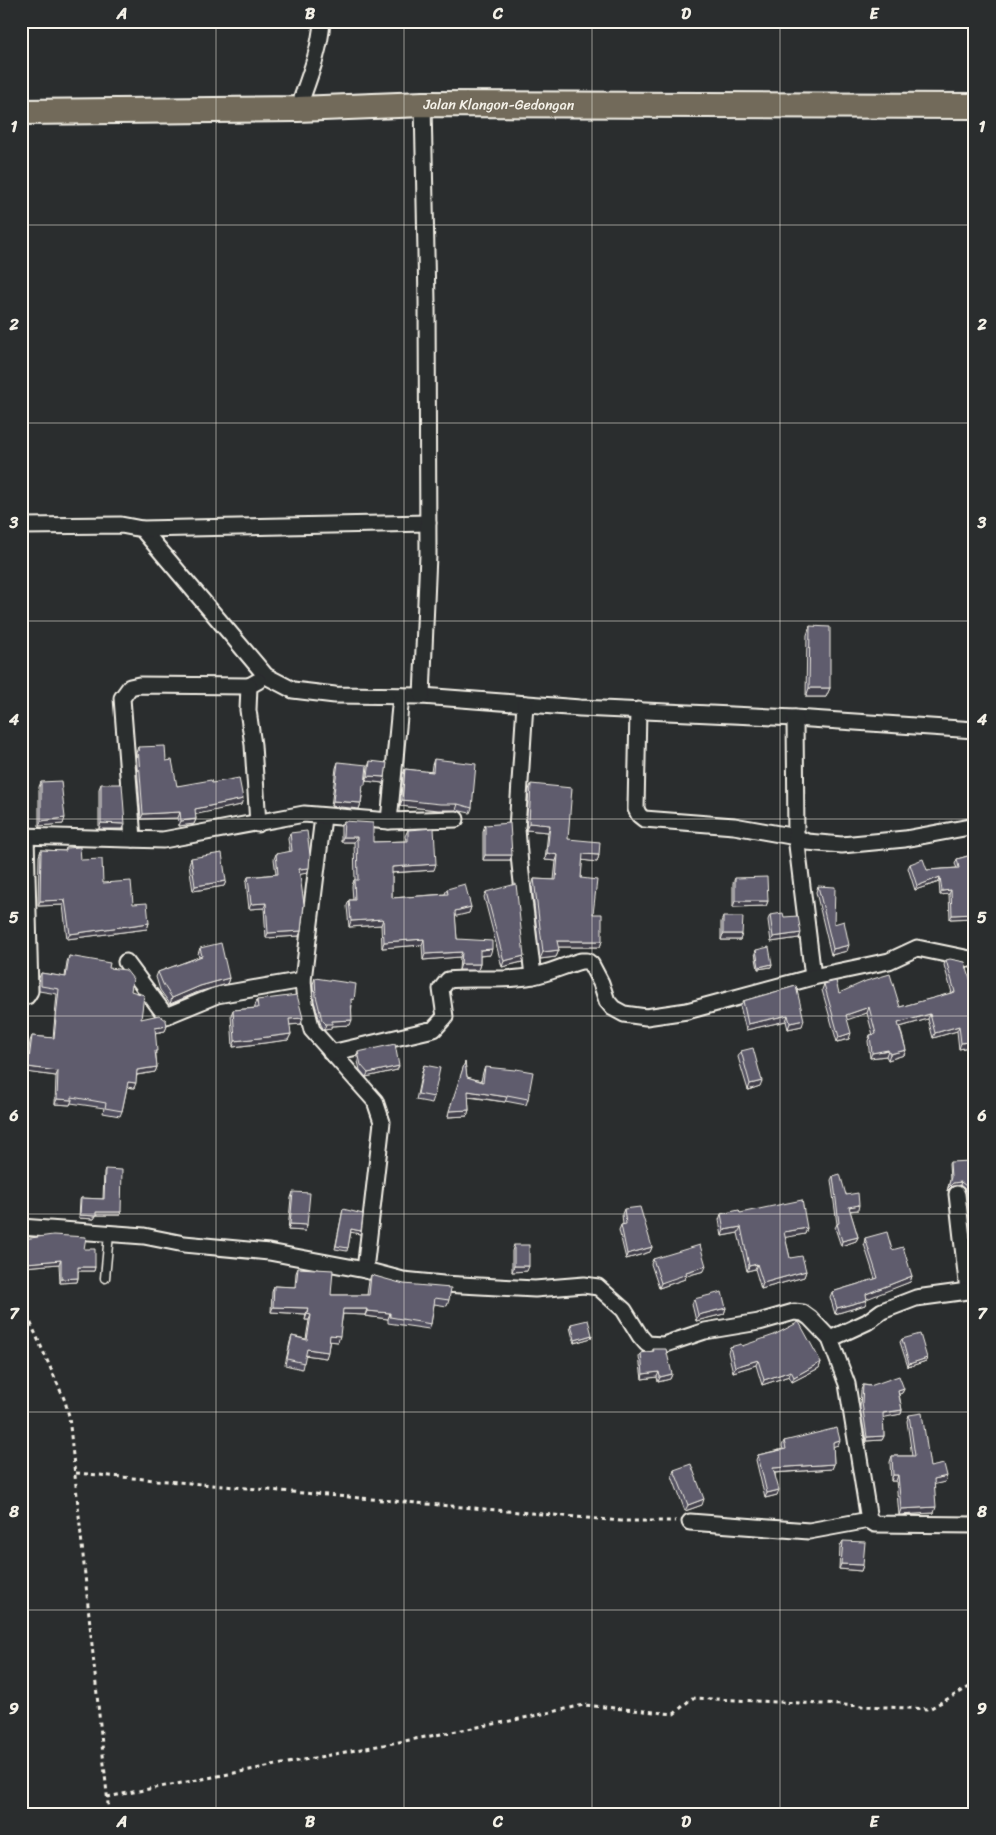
<svg xmlns="http://www.w3.org/2000/svg" width="996" height="1835" viewBox="0 0 996 1835" font-family="Sriracha,sans-serif">
  <style>
    .lines { fill: none; stroke-linecap: round; stroke-linejoin: round }
    .service-casing { stroke: #f4f1e8; stroke-width: 11 }
    .minor-casing { stroke: #f4f1e8; stroke-width: 19 }
    .primary-casing { stroke: #f4f1e8; stroke-width: 28 }
    .path { stroke: #f4f1e8; stroke-width: 3; stroke-dasharray: 4 4; stroke-linecap: butt }
    .service { stroke: #2a2d2e; stroke-width: 8 }
    .minor { stroke: #2a2d2e; stroke-width: 15 }
    .primary { stroke: #726b5a; stroke-width: 24 }
    .wall { fill: #514f5e; stroke: #f4f1e8 }
    .shaded-wall { fill: #42404c; stroke: #f4f1e8 }
    .building { fill: #5e5c6d; stroke: #f4f1e8 }
    .grid { fill: none; stroke: #f4f1e8; stroke-width: 1; stroke-opacity: 0.55 }
    .labels { text-anchor: middle; dominant-baseline: central; stroke-width: 4; stroke-linejoin: round; paint-order: stroke }
    .street-label { font-size: 14px; fill: #f4f1e8; stroke: #2a2d2e }
    .neatline { fill: none; stroke: #f4f1e8; stroke-width: 2 }
    .grid-label { font-size: 16px; text-anchor: middle; font-weight: bold; fill: #f4f1e8 }
  </style>
  <rect width="100%" height="100%" fill="#2a2d2e"/>
  <filter id="ink" filterUnits="userSpaceOnUse"><feTurbulence type="fractalNoise" baseFrequency=".02" numOctaves="2"/><feDisplacementMap in="SourceGraphic" scale="10" xChannelSelector="R" yChannelSelector="G"/><feConvolveMatrix kernelMatrix="1 2 1 2 8 2 1 2 1" color-interpolation-filters="sRGB"/></filter>
  <g filter="url(#ink)">
    <g class="lines">
      <g class="service-casing">
        <path id="service" d="M105 1278 109 1234"/>
      </g>
      <g class="minor-casing">
        <g id="minor">
          <path d="M298 109C308 80 320 52 322 21"/>
          <path d="M21 526 121 525 142 529 266 676 293 690 335 695 422 696 580 708 795 718 975 730"/>
          <path d="M142 529 428 523"/>
          <path d="M258 681 249 686 248 710 253 745 258 824"/>
          <path d="M422 696 428 555 427 302 423 104"/>
          <path d="M525 704 517 829 520 865 533 976"/>
          <path d="M638 710 636 809 639 815 644 819 734 826 796 837 807 842 842 845 905 839 975 826"/>
          <path d="M795 718 796 837 813 977"/>
          <path d="M323 817 303 980 305 1003 312 1030 375 1101 382 1122 365 1270"/>
          <path d="M389 821 401 696"/>
          <path d="M21 836 163 840 304 814 389 821 456 819"/>
          <path d="M133 839 122 698 130 687 139 685 249 686"/>
          <path d="M126 962 166 1016 217 995 303 980"/>
          <path d="M21 998 27 996 30 991 26 836"/>
          <path d="M331 1053 434 1029 445 1017 441 989 448 980C476 977 505 982 533 976 550 973 565 965 581 961H587L591 964 601 983 607 1001 613 1008 624 1014 646 1017 687 1011 813 977 889 961 917 948 975 960"/>
          <path d="M957 1194 968 1291"/>
          <path d="M21 1227 144 1236 184 1244 269 1252 365 1270 403 1280 443 1284 535 1289 584 1285 598 1287 624 1310 640 1336 647 1344 663 1345 705 1331 759 1322 794 1312 803 1313 810 1318 830 1339 847 1384 869 1520 875 1524 975 1525"/>
          <path d="M830 1339 867 1322 882 1311 916 1298 975 1290"/>
          <path d="M690 1522 809 1531 869 1520"/>
        </g>
      </g>
      <g class="primary-casing">
        <g id="primary">
          <path id="s1" d="M21 112 298 109 423 104 975 106"/>
        </g>
      </g>
      <g class="path">
        <path d="M21 1301 65 1401 69 1416 109 1814"/>
        <path d="M76 1473 621 1521H676"/>
        <path d="M107 1797 510 1721 584 1705 674 1714 692 1698 929 1709 975 1684"/>
      </g>
      <use href="#service" class="service"/>
      <use href="#minor" class="minor"/>
      <use href="#primary" class="primary"/>
    </g>
    <g class="wall">
      <path d="M810 626 830 688 826 697H806L807 635Z"/>
      <path d="M138 747 166 761 177 786 212 783 241 805 195 814 196 819 194 824 179 826 178 818 141 819 136 753Z"/>
      <path d="M434 759 472 808 470 813 456 810H438L400 806 403 774 405 769 431 772 432 765Z"/>
      <path d="M370 761 385 777 383 783 366 781 368 767Z"/>
      <path d="M338 762 363 791 361 803 359 809 331 806 336 768Z"/>
      <path d="M41 782 63 824 39 826V787Z"/>
      <path d="M101 784 123 829H99V789Z"/>
      <path d="M531 784 568 839 599 855 597 862 582 860 581 878 602 941 600 947H558L559 950 556 957 540 959 532 886 534 879 554 880 556 861 545 860 548 832 526 830 529 790Z"/>
      <path d="M344 821 373 842 406 841 405 836 408 830 434 870 392 873V898L445 894 447 889 471 907 469 913 455 916 457 939 490 955 480 956V964L478 970H459L460 957 423 960 422 945 382 948 381 925 349 927 347 906 349 900H353L352 886 354 880H355L354 842H341V826Z"/>
      <path d="M485 825 512 855 510 860H483V831Z"/>
      <path d="M290 833 307 873 300 874 301 931 299 936 266 938 264 908 249 909 246 882 248 877 276 874 274 859 276 854 290 852 288 839Z"/>
      <path d="M66 848 81 860 103 883 133 904 149 923 147 929 67 939 63 905 38 906 39 856 41 850 65 851Z"/>
      <path d="M975 854V918L950 919 949 894 940 895 939 882 915 890 908 868 910 864 927 870 957 868 955 864 957 859Z"/>
      <path d="M191 858 226 881 224 886 193 891 189 864Z"/>
      <path d="M735 878 768 901 766 906 733 907V883Z"/>
      <path d="M818 886 834 924 847 951 831 955 816 892Z"/>
      <path d="M486 892 524 956 522 962 502 967 484 897Z"/>
      <path d="M770 915 784 917 799 938 771 942 768 920Z"/>
      <path d="M723 917 742 934 740 940H721V922Z"/>
      <path d="M200 948 229 978 227 984 198 992 170 1004 160 990 156 977 158 972 199 957 198 954Z"/>
      <path d="M756 950 772 964 771 967 758 969 755 953Z"/>
      <path d="M69 956 109 968 131 991 141 1019 167 1026 165 1031 155 1033 156 1056 157 1067 155 1072 137 1075 134 1088 127 1087 122 1111 120 1116 103 1113 104 1108 71 1103 70 1105 55 1104 56 1076 26 1072 30 1041 32 1036 53 1038 57 994 39 991V978L41 973 65 977 67 962Z"/>
      <path d="M946 960 974 1027 975 1032 974 1046 959 1049 957 1031 933 1038 928 1019 900 1027 906 1050 904 1055 888 1060 886 1056 870 1058 868 1041 870 1035H873L867 1013 847 1019 849 1039 837 1042 822 990 824 984 839 993 900 1007 952 993 944 965Z"/>
      <path d="M315 978 352 1005 350 1025 331 1026V1029L324 1030 321 1025 314 1001 313 984Z"/>
      <path d="M796 986 802 1026 788 1029 786 1021 746 1030 740 1006 743 1001Z"/>
      <path d="M257 1000 301 1024 289 1025 291 1034 288 1040 233 1047 231 1015 233 1010 255 1008V1006Z"/>
      <path d="M741 1051 760 1086 748 1090 738 1057Z"/>
      <path d="M358 1052 397 1070 366 1077 360 1070 357 1057Z"/>
      <path d="M465 1062 467 1077 481 1081 483 1072 485 1067 528 1099 526 1105 505 1101V1102L468 1097 469 1110 467 1116 448 1117Z"/>
      <path d="M424 1065 434 1097 432 1103 416 1100 422 1071Z"/>
      <path d="M950 1162 972 1178H975L967 1196 965 1189 960 1185 952 1186 947 1191 950 1180 949 1164Z"/>
      <path d="M105 1169 121 1212 120 1215H96L94 1219 79 1218 80 1200 81 1198 103 1199 104 1172Z"/>
      <path d="M833 1176 858 1210 850 1211 858 1237 856 1241 841 1246 835 1228 837 1224 831 1180Z"/>
      <path d="M293 1192 307 1225 305 1231 288 1230 291 1198Z"/>
      <path d="M343 1209 361 1231 360 1234 351 1232 347 1251 335 1249Z"/>
      <path d="M624 1209 652 1247 650 1252 626 1259 619 1230 621 1225H623L622 1214Z"/>
      <path d="M740 1213 807 1228 805 1234 785 1237 790 1258 806 1271 804 1277 761 1289 755 1269 747 1271 738 1233 722 1236 719 1220 721 1214Z"/>
      <path d="M865 1238 892 1250 912 1276 910 1282 867 1298 865 1305 835 1314 830 1297 832 1292 875 1279 864 1244Z"/>
      <path d="M23 1239 84 1249 95 1267 94 1271H78V1278L77 1282 60 1283 59 1264 24 1267 22 1243Z"/>
      <path d="M514 1245 527 1271 512 1272V1251Z"/>
      <path d="M653 1259 704 1271 686 1276 685 1279 659 1288 651 1264Z"/>
      <path d="M298 1268 331 1295H367L369 1281 371 1275 449 1300 447 1306 434 1304 431 1324 429 1329 388 1323V1319L365 1316V1315L343 1314 338 1342 330 1341 326 1358 305 1355 302 1369 285 1365 290 1342 292 1336 306 1339 309 1320H305L306 1314 271 1312 272 1292 274 1286 295 1287 296 1273Z"/>
      <path d="M694 1299 726 1308 724 1314 696 1321 692 1304Z"/>
      <path d="M571 1324 592 1335 591 1338 574 1343 570 1327Z"/>
      <path d="M902 1339 926 1361 908 1367 900 1342Z"/>
      <path d="M742 1346 821 1362 819 1368 792 1382 789 1376 762 1385 756 1365 733 1372 728 1352 730 1347Z"/>
      <path d="M653 1349 672 1374 670 1379 658 1382 657 1377 642 1379 639 1357 641 1353 653 1351Z"/>
      <path d="M863 1385 904 1389 902 1393 899 1394 902 1410 901 1414 883 1417 884 1436 882 1440 866 1441 860 1408 861 1390Z"/>
      <path d="M909 1415 930 1467 945 1482 934 1484V1513L899 1515 896 1481H891L890 1462 892 1456H912L907 1421Z"/>
      <path d="M784 1441 838 1445 833 1446 834 1464 832 1469 775 1473 777 1495 765 1498 756 1460 758 1455 783 1449 782 1446Z"/>
      <path d="M674 1470 702 1505 685 1511 672 1476Z"/>
      <path d="M843 1541 863 1565 861 1571 839 1569 840 1546Z"/>
    </g>
    <g class="shaded-wall">
      <path d="M809 688H830L826 697H806Z"/>
      <path d="M368 776 385 777 383 783 366 781Z"/>
      <path d="M243 799 241 805 193 815 195 809Z"/>
      <path d="M402 800 458 804 456 810H438L400 806Z"/>
      <path d="M333 801 361 803 359 809 331 806Z"/>
      <path d="M180 812 178 818 141 819 143 814Z"/>
      <path d="M65 818 63 824 39 826 41 821Z"/>
      <path d="M196 819 194 824 179 826 181 821Z"/>
      <path d="M101 823 125 824 123 829H99Z"/>
      <path d="M529 823 550 825 548 832 526 830Z"/>
      <path d="M343 837H357L354 842H341Z"/>
      <path d="M547 853 558 855 556 861 545 860Z"/>
      <path d="M583 854 599 855 597 862 581 860Z"/>
      <path d="M485 855H512L510 860H483Z"/>
      <path d="M436 864 434 870 389 873 392 867Z"/>
      <path d="M309 868 307 873 297 875 299 869Z"/>
      <path d="M940 877 939 882 915 890 917 886Z"/>
      <path d="M226 881 224 886 193 891 195 886Z"/>
      <path d="M951 890 949 894 940 895 942 891Z"/>
      <path d="M65 900 63 905 38 906 40 901Z"/>
      <path d="M735 901H768L766 906 733 907Z"/>
      <path d="M266 903 264 908 249 909 251 904Z"/>
      <path d="M471 907 469 913 453 917 455 911Z"/>
      <path d="M975 914V918L950 919 952 915Z"/>
      <path d="M383 919 381 925 349 927 351 921Z"/>
      <path d="M149 923 147 929 67 939 70 934Z"/>
      <path d="M301 931 299 936 266 938 268 933Z"/>
      <path d="M801 933 799 938 771 942 773 937Z"/>
      <path d="M723 934H742L740 940H721Z"/>
      <path d="M424 939 422 945 382 948 384 942Z"/>
      <path d="M557 941H602L600 947H555Z"/>
      <path d="M849 945 847 951 831 955 833 949Z"/>
      <path d="M492 949 490 955 478 956 480 950Z"/>
      <path d="M559 950 556 957 540 959 543 952Z"/>
      <path d="M462 952 460 957 423 960 425 954Z"/>
      <path d="M524 956 522 962 502 967 504 961Z"/>
      <path d="M461 964H480L478 970H459Z"/>
      <path d="M772 964 771 967 758 969 759 967Z"/>
      <path d="M229 978 227 984 198 992 170 1004 172 998 200 986Z"/>
      <path d="M869 1007 867 1013 844 1021 846 1015Z"/>
      <path d="M930 1014 928 1019 896 1028 898 1023Z"/>
      <path d="M788 1015 786 1021 746 1030 748 1024Z"/>
      <path d="M303 1018 301 1024 287 1025 289 1019Z"/>
      <path d="M352 1020 350 1025 331 1026V1029L324 1030 326 1024 332 1021Z"/>
      <path d="M804 1020 802 1026 788 1029 790 1023Z"/>
      <path d="M167 1026 165 1031 153 1033 155 1028Z"/>
      <path d="M959 1026 957 1031 933 1038 935 1033Z"/>
      <path d="M851 1033 849 1039 837 1042 839 1037Z"/>
      <path d="M291 1034 288 1040 233 1047 235 1041Z"/>
      <path d="M975 1041 974 1046 959 1049 961 1043Z"/>
      <path d="M888 1050 886 1056 870 1058 872 1053Z"/>
      <path d="M906 1050 904 1055 888 1060 890 1054Z"/>
      <path d="M399 1066 397 1070 366 1077 368 1073Z"/>
      <path d="M28 1067 58 1071 56 1076 26 1072Z"/>
      <path d="M157 1067 155 1072 136 1075 137 1070Z"/>
      <path d="M762 1081 760 1086 748 1090 750 1084Z"/>
      <path d="M128 1082 136 1083 134 1088 126 1087Z"/>
      <path d="M468 1091 507 1097 505 1102 466 1096Z"/>
      <path d="M57 1099 72 1100 70 1105 55 1104Z"/>
      <path d="M469 1110 467 1116 448 1117 449 1111Z"/>
      <path d="M961 1182 960 1185 952 1186 947 1191 948 1188 953 1183Z"/>
      <path d="M968 1193H975V1196H967Z"/>
      <path d="M859 1205 858 1210 848 1211 849 1207Z"/>
      <path d="M96 1212H121L120 1215H95Z"/>
      <path d="M80 1215 96 1216 94 1219 79 1218Z"/>
      <path d="M290 1224 307 1225 305 1231 288 1230Z"/>
      <path d="M741 1227 738 1233 722 1236 724 1230Z"/>
      <path d="M807 1228 805 1234 782 1238 784 1232Z"/>
      <path d="M351 1229 361 1231 360 1234 350 1232Z"/>
      <path d="M858 1237 856 1241 841 1246 842 1241Z"/>
      <path d="M652 1247 650 1252 626 1259 627 1254Z"/>
      <path d="M61 1260 59 1264 24 1267 26 1263Z"/>
      <path d="M757 1264 755 1269 747 1271 749 1266Z"/>
      <path d="M514 1266H529L527 1271 512 1272Z"/>
      <path d="M706 1266 704 1271 686 1276 685 1279 659 1288 661 1283 686 1272Z"/>
      <path d="M78 1267H95L94 1271H77Z"/>
      <path d="M806 1271 804 1277 761 1289 763 1283Z"/>
      <path d="M912 1276 910 1282 864 1300 866 1294Z"/>
      <path d="M78 1278 77 1282 60 1283 61 1279Z"/>
      <path d="M867 1300 865 1305 835 1314 837 1308Z"/>
      <path d="M273 1307 308 1308 306 1314 271 1312Z"/>
      <path d="M726 1308 724 1314 696 1321 698 1315Z"/>
      <path d="M343 1309H367L365 1315 341 1314Z"/>
      <path d="M367 1311 390 1313 388 1319 365 1316Z"/>
      <path d="M307 1314 311 1315 309 1320H305Z"/>
      <path d="M330 1335 340 1336 338 1342 328 1341Z"/>
      <path d="M592 1335 591 1338 574 1343 575 1340Z"/>
      <path d="M307 1349 328 1352 326 1358 305 1355Z"/>
      <path d="M927 1358 926 1361 908 1367 909 1364Z"/>
      <path d="M758 1360 756 1365 733 1372 735 1367Z"/>
      <path d="M821 1362 819 1368 792 1382 794 1377Z"/>
      <path d="M791 1371 789 1376 762 1385 764 1380Z"/>
      <path d="M659 1372 657 1377 642 1379 643 1374Z"/>
      <path d="M672 1374 670 1379 658 1382 660 1377Z"/>
      <path d="M904 1389 902 1393 897 1395 898 1391Z"/>
      <path d="M902 1410 901 1414 881 1418 883 1413Z"/>
      <path d="M884 1436 882 1440 866 1441 867 1437Z"/>
      <path d="M840 1440 838 1445 832 1447 833 1442Z"/>
      <path d="M834 1464 832 1469 772 1473 773 1468Z"/>
      <path d="M893 1475H898L896 1481H891Z"/>
      <path d="M947 1476 945 1482 932 1485 934 1479Z"/>
      <path d="M779 1490 777 1495 765 1498 767 1493Z"/>
      <path d="M704 1499 702 1505 685 1511 688 1505Z"/>
      <path d="M936 1507 934 1513 899 1515 901 1509Z"/>
      <path d="M841 1564 863 1565 861 1571 839 1569Z"/>
    </g>
    <g class="building">
      <path d="M810 626 830 627V688H809Z"/>
      <path d="M165 746 166 761 172 760 177 786 211 780 212 783 239 778 243 799 195 809 196 819 181 821 180 812 143 814 138 747Z"/>
      <path d="M434 759 476 764 472 808 458 804H440L402 800 405 769 433 772Z"/>
      <path d="M370 761 387 763 385 777 368 776Z"/>
      <path d="M338 762 367 765 365 785H363L361 803 333 801Z"/>
      <path d="M61 781 65 818 41 821V782Z"/>
      <path d="M21 782H25L21 822Z"/>
      <path d="M101 784H122L125 824 101 823Z"/>
      <path d="M531 784 572 788 568 839 600 842 599 855 583 854 581 878 597 880 593 914H602V941H557L559 950 543 952 534 879 556 880 558 855 547 853 550 825 529 823Z"/>
      <path d="M344 821 373 823V842L408 841V830L434 828 436 864 392 867V898L448 894 447 889 465 884 471 907 455 911 457 939 492 941V949L480 950V964H461L462 952 425 954 424 939 384 942 383 919 351 921 349 900H355L354 880H358L357 837H343Z"/>
      <path d="M510 823 512 855H485V825Z"/>
      <path d="M307 831 310 855 309 868 299 869 304 904 301 931 268 933 266 903 251 904 248 877 278 874 276 854 292 851 290 833Z"/>
      <path d="M80 847 81 860 102 859 103 883 131 881 133 904 147 903 149 923 70 934 65 900 40 901 41 850 66 851V848Z"/>
      <path d="M222 853 226 881 195 886 191 858Z"/>
      <path d="M975 854V914L952 915 951 890 942 891 940 877 917 886 910 864 923 859 927 870 959 868 957 859Z"/>
      <path d="M767 877 768 901H735V878Z"/>
      <path d="M516 884 524 956 504 961 486 892Z"/>
      <path d="M818 886 835 887 834 924 844 921 849 945 833 949Z"/>
      <path d="M783 913 784 917 798 916 801 933 773 937 770 915Z"/>
      <path d="M723 917H743L742 934H723Z"/>
      <path d="M221 943 229 978 200 986 172 998 163 984 158 972 202 956 200 948Z"/>
      <path d="M769 947 772 964 759 967 756 950Z"/>
      <rect x="21" y="948" width="1" height="29"/>
      <path d="M69 956 110 963 109 968 126 970 133 979 131 991 144 995 141 1019 159 1015 166 1020 167 1026 155 1028 157 1051H155L157 1067 137 1070 136 1083 128 1082 122 1111 105 1108 106 1103 72 1097V1100L57 1099 58 1071 28 1067 32 1036 54 1038 59 989 41 986V973L66 977Z"/>
      <path d="M950 959 965 962 972 985H975V1022H973L975 1032V1041L961 1043 959 1026 935 1033 930 1014 898 1023 906 1050 890 1054 888 1050 872 1053 870 1035 876 1034 869 1007 846 1015 851 1033 839 1037 824 984 836 981 839 993 866 981 890 974 900 1007 955 992 946 960Z"/>
      <path d="M315 978 356 984 354 1000 351 999 352 1020 332 1021V1024H326L322 1020 316 996Z"/>
      <path d="M796 986 804 1020 790 1023 788 1015 748 1024 743 1001Z"/>
      <path d="M297 995 303 1018 289 1019 291 1034 235 1041 233 1010 258 1008 257 1000Z"/>
      <path d="M395 1044 399 1066 368 1073 361 1065 358 1052Z"/>
      <path d="M753 1048 762 1081 750 1084 741 1051Z"/>
      <path d="M465 1062 467 1077 483 1082 485 1067 515 1070 516 1069 533 1072 528 1099 507 1095V1097L468 1091 469 1110 449 1111Z"/>
      <path d="M424 1065 440 1068 434 1097 418 1094Z"/>
      <path d="M971 1161 972 1178H975V1193H968L966 1186 961 1182 953 1183 948 1188 951 1177 950 1162Z"/>
      <path d="M105 1169 122 1170 121 1212H96V1216L80 1215 81 1198 104 1199Z"/>
      <path d="M840 1174 846 1195 858 1193 859 1205 849 1207 858 1237 842 1241 837 1224 839 1223 833 1176Z"/>
      <path d="M293 1192 310 1193 307 1225 290 1224Z"/>
      <path d="M802 1200 807 1228 784 1232 790 1258 802 1256 806 1271 763 1283 757 1264 749 1266 741 1227 724 1230 721 1214 739 1210 740 1213Z"/>
      <path d="M640 1207 652 1247 627 1254 621 1225 626 1224 624 1209Z"/>
      <path d="M343 1209 363 1214 361 1231 351 1229 348 1248 336 1246Z"/>
      <path d="M887 1232 892 1250 903 1247 912 1276 866 1294 867 1300 837 1308 832 1292 878 1278 865 1238Z"/>
      <path d="M53 1235 86 1237 84 1249H95V1267H78V1278L61 1279V1260L26 1263 23 1239Z"/>
      <rect x="514" y="1245" width="15" height="21"/>
      <path d="M700 1245 706 1266 686 1272 687 1274 661 1283 653 1259Z"/>
      <path d="M298 1268 333 1270 331 1295H369L371 1275 404 1284 451 1288 449 1300 435 1298 431 1324 390 1317V1313L367 1311V1309H343L340 1336 330 1335 328 1352 307 1349 304 1363 287 1359 292 1336 307 1340 311 1315 307 1314 308 1308 273 1307 274 1286 296 1287Z"/>
      <path d="M722 1292 726 1308 698 1315 694 1299Z"/>
      <path d="M588 1320 592 1335 575 1340 571 1324Z"/>
      <path d="M799 1322 821 1362 794 1377 791 1371 764 1380 758 1360 735 1367 730 1347 741 1344 742 1346 774 1335Z"/>
      <path d="M920 1334 927 1358 909 1364 902 1339Z"/>
      <path d="M653 1349H666L672 1374 660 1377 659 1372 643 1374 641 1353 654 1351Z"/>
      <path d="M899 1376 904 1389 898 1391 902 1410 883 1413 884 1436 867 1437 862 1403 863 1385 870 1386Z"/>
      <path d="M922 1413 930 1467 944 1464 947 1476 934 1479 936 1507 901 1509 898 1475H893L892 1456H915L909 1415Z"/>
      <path d="M837 1428 840 1440 833 1442 834 1464 773 1468 779 1490 767 1493 758 1455 786 1449 784 1441Z"/>
      <path d="M691 1464 704 1499 688 1505 674 1470Z"/>
      <path d="M843 1541 865 1542 863 1565 841 1564Z"/>
    </g>
  </g>
  <path class="grid" d="M216 21V1814M404 21V1814M592 21V1814M780 21V1814M21 225H975M21 423H975M21 621H975M21 819H975M21 1016H975M21 1214H975M21 1412H975M21 1610H975"/>
  <g class="labels">
    <g class="street-label">
      <text stroke="none"><textPath href="#s1" startOffset="478">Jalan Klangon-Gedongan</textPath></text>
    </g>
  </g>
  <rect width="996" height="1835" fill="none" stroke="#2a2d2e" stroke-width="55"/>
  <rect x="28" y="28" width="940" height="1780" class="neatline"/>
  <g class="grid-label">
    <text x="122" y="19">A</text>
    <text x="310" y="19">B</text>
    <text x="498" y="19">C</text>
    <text x="686" y="19">D</text>
    <text x="874" y="19">E</text>
    <text x="14" y="132">1</text>
    <text x="982" y="132">1</text>
    <text x="14" y="330">2</text>
    <text x="982" y="330">2</text>
    <text x="14" y="528">3</text>
    <text x="982" y="528">3</text>
    <text x="14" y="725">4</text>
    <text x="982" y="725">4</text>
    <text x="14" y="923">5</text>
    <text x="982" y="923">5</text>
    <text x="14" y="1121">6</text>
    <text x="982" y="1121">6</text>
    <text x="14" y="1319">7</text>
    <text x="982" y="1319">7</text>
    <text x="14" y="1517">8</text>
    <text x="982" y="1517">8</text>
    <text x="14" y="1714">9</text>
    <text x="982" y="1714">9</text>
    <text x="122" y="1827">A</text>
    <text x="310" y="1827">B</text>
    <text x="498" y="1827">C</text>
    <text x="686" y="1827">D</text>
    <text x="874" y="1827">E</text>
  </g>
</svg>
